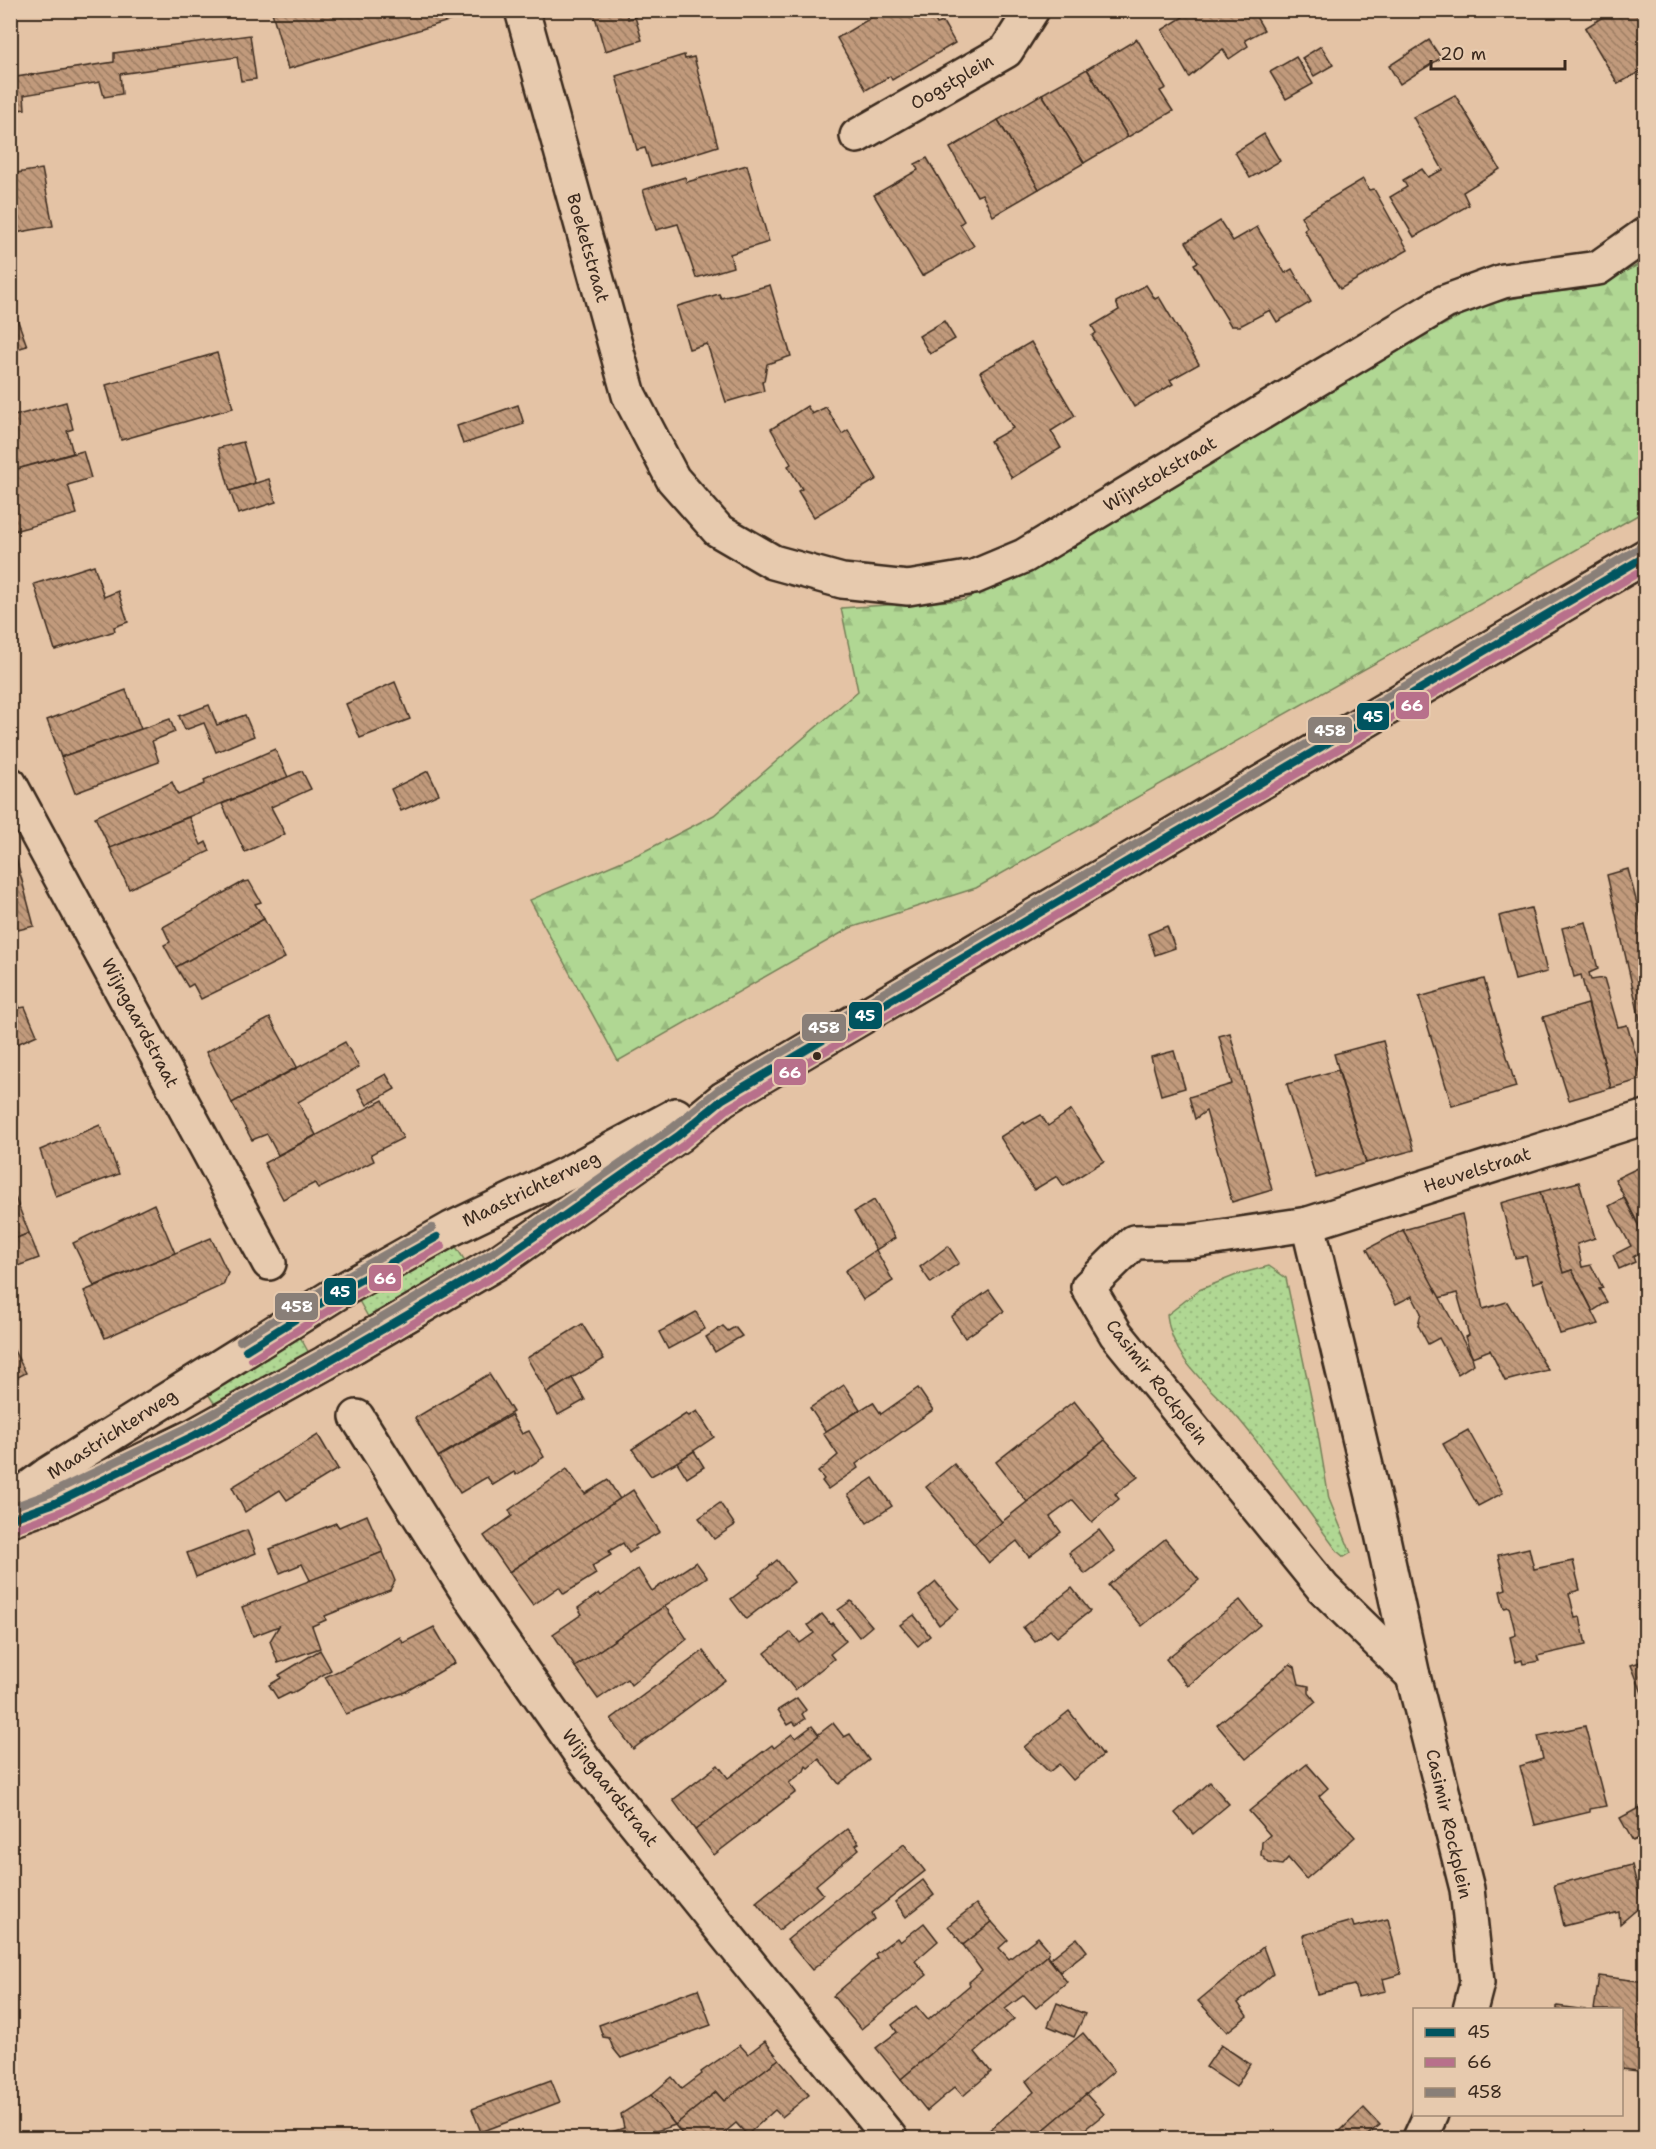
<svg xmlns="http://www.w3.org/2000/svg" width="1656" height="2149" viewBox="0 0 1656 2149" font-family="'Shantell Sans',sans-serif">
  <style>
    .grass { fill: url(#grass-dots); stroke: #768058; stroke-width: 1.5 }
    .forest { fill: url(#forest-firs); stroke: #768058; stroke-width: 1.5 }
    .building { fill: url(#building-back-hatch); stroke: #3b2a1e; stroke-width: 1.5 }
    .lines { fill: none; stroke-linecap: round; stroke-linejoin: round }
    .street-casing { stroke: #3b2a1e; stroke-width: 38 }
    .secondary-casing { stroke: #3b2a1e; stroke-width: 38 }
    .street { stroke: #e7caae; stroke-width: 33 }
    .secondary { stroke: #e7caae; stroke-width: 33 }
    .bus-1-casing { stroke: #e7caae; stroke-width: 12 }
    .bus-2-casing { stroke: #e7caae; stroke-width: 12 }
    .bus-3-casing { stroke: #e7caae; stroke-width: 12 }
    .bus-1 { stroke: #005460; stroke-width: 8 }
    .bus-2 { stroke: #b8708b; stroke-width: 8 }
    .bus-3 { stroke: #897f78; stroke-width: 8 }
    .bus-dot { fill: #3b2a1e; stroke: #e7caae; stroke-width: 2 }
    .labels { text-anchor: middle; dominant-baseline: central; stroke-width: 4.5; stroke-linejoin: round; paint-order: stroke }
    .street-label { font-size: 18px; fill: #3b2a1e; stroke: #e7caae }
    .line-badge { stroke: #e7caae; stroke-width: 2 }
    .badge-label { font-size: 16px; text-anchor: middle; font-weight: bold; fill: #fff }
  </style>
  <defs>
    <pattern id="grass-dots" width="8" height="8" patternUnits="userSpaceOnUse" patternTransform="scale(1.5)"><rect width="8" height="8" fill="#b0d793"/><path d="M2 2h.1M6 6h.1" fill="none" stroke="#98b97e" stroke-width="1.8" stroke-linecap="round"/></pattern>
    <pattern id="forest-firs" width="22" height="20" patternUnits="userSpaceOnUse" patternTransform="scale(1.5)"><rect width="22" height="20" fill="#b0d793"/><path d="M5 1l3.5 6h-7zM16 11l3.5 6h-7z" fill="#98b97e"/></pattern>
    <pattern id="building-back-hatch" width="6" height="6" patternUnits="userSpaceOnUse" patternTransform="scale(1.5)"><rect width="6" height="6" fill="#c19a7b"/><path d="M-1 5l2 2M0 0l6 6M5-1l2 2" fill="none" stroke="#9e7e64"/></pattern>
  </defs>
  <rect width="100%" height="100%" fill="#e4c3a5"/>
  <filter id="ink" filterUnits="userSpaceOnUse"><feTurbulence type="fractalNoise" baseFrequency=".0167" numOctaves="2"/><feDisplacementMap in="SourceGraphic" scale="12" xChannelSelector="R" yChannelSelector="G"/><feConvolveMatrix kernelMatrix="1 2 1 2 8 2 1 2 1" color-interpolation-filters="sRGB"/></filter>
  <g filter="url(#ink)">
    <g class="grass">
      <path d="M453 1242 467 1264 371 1322 358 1299Z"/>
      <path d="M1269 1266 1286 1278 1315 1416 1329 1499 1351 1553 1344 1557 1338 1552C1306 1509 1276 1464 1242 1423 1214 1389 1172 1362 1167 1315L1199 1290 1239 1274Z"/>
      <path d="M299 1335 311 1357 219 1411 205 1389Z"/>
    </g>
    <path class="forest" d="M1645 259V511L976 888 850 928 618 1061 530 900 641 853 714 815 858 691 841 608 964 600 1026 571 1441 326 1479 306 1534 294 1573 290 1606 281 1636 266Z"/>
    <g class="building">
      <path d="M276 10H449L452 20 288 69 272 12Z"/>
      <path d="M593 10H625L628 19 635 17 642 40 605 51Z"/>
      <path d="M884 10H930L937 24 943 22 955 43 892 80 890 76 866 90 837 38Z"/>
      <path d="M1179 10H1252L1264 30 1245 40 1248 46 1229 59 1223 49 1189 77 1162 30 1183 17Z"/>
      <path d="M1614 10H1646V68L1618 84 1585 28Z"/>
      <path d="M250 35 256 79 241 81 237 57 120 74 122 94 104 97 100 82 24 95 25 109 10 111V78L114 62V53Z"/>
      <path d="M1137 39 1166 88 1160 91 1173 111 1128 137 1087 69Z"/>
      <path d="M1429 40 1441 58 1400 84 1389 66Z"/>
      <path d="M1321 46 1333 65 1314 76 1302 58Z"/>
      <path d="M684 55 685 59 694 57 718 146 651 167 645 148 637 150 616 76Z"/>
      <path d="M1296 57 1313 84 1286 99 1270 72Z"/>
      <path d="M1087 69 1128 137 1084 163 1042 94Z"/>
      <path d="M1042 94 1084 163 1039 189 998 120Z"/>
      <path d="M1455 95 1500 169 1463 192 1469 205 1414 237 1390 197 1407 187 1403 180 1422 169 1428 177 1443 170 1413 117Z"/>
      <path d="M998 120 1039 189 993 216 982 194 977 196 950 148Z"/>
      <path d="M1264 134 1280 161 1250 178 1235 152Z"/>
      <path d="M927 158 964 221 960 224 974 246 922 276 874 195 918 170 915 164Z"/>
      <path d="M747 165 769 242 730 254 733 267 696 278 678 224 656 230 643 190 685 177 687 182Z"/>
      <path d="M42 169 53 226 10 234V174Z"/>
      <path d="M1363 179 1369 190 1374 189 1408 250 1340 289 1304 230 1307 227 1301 216Z"/>
      <path d="M1220 221 1233 241 1257 227 1285 273 1292 269 1311 302 1277 322 1270 310 1240 326H1231L1194 264 1198 262 1186 242Z"/>
      <path d="M770 285 791 356 767 364 764 381 762 382 764 391 726 402 707 344 689 349 677 308 678 306 719 294 721 298Z"/>
      <path d="M1146 285 1155 299 1159 297 1199 364 1170 380 1173 384 1134 407 1092 336 1096 333 1092 326 1119 310 1116 302Z"/>
      <path d="M10 299 27 346 10 351Z"/>
      <path d="M944 321 955 339 930 354 919 336Z"/>
      <path d="M1031 342 1075 416 1051 431 1061 448 1012 478 990 441 1013 428 980 372Z"/>
      <path d="M217 353 233 408 121 440 106 385Z"/>
      <path d="M66 402 73 429 67 431 73 453 10 471V417Z"/>
      <path d="M518 405 524 424 463 444 457 426Z"/>
      <path d="M807 406 812 414 826 407 842 434 848 430 877 479 814 517 798 491 802 489 788 466 791 464 771 429Z"/>
      <path d="M243 442 255 483 230 491 218 448Z"/>
      <path d="M83 451 91 478 68 485 77 514 10 532V471Z"/>
      <path d="M269 479 276 502 238 514 230 491Z"/>
      <path d="M94 565 104 597 118 591 128 622 114 627 115 631 55 650 34 584Z"/>
      <path d="M395 682 410 719 360 738 346 704Z"/>
      <path d="M126 690 141 729 61 757 47 720Z"/>
      <path d="M209 705 217 725 245 715 254 736 216 752 204 723 185 730 179 716Z"/>
      <path d="M170 719 175 732 152 741 159 762 75 793 61 757Z"/>
      <path d="M275 749 288 777 110 848 95 817 172 782 178 795 205 784 204 780Z"/>
      <path d="M302 771 311 789 271 807 285 834 245 852 222 804Z"/>
      <path d="M428 771 439 794 401 811 391 789Z"/>
      <path d="M189 817 201 845 206 842 210 851 129 889 110 848Z"/>
      <path d="M16 858 34 926 10 932V860Z"/>
      <path d="M1628 869 1646 938V1046L1607 875Z"/>
      <path d="M249 881 261 902 255 904 264 919 176 967 164 945 170 942 163 927 243 882Z"/>
      <path d="M1531 908 1547 972 1515 980 1499 916Z"/>
      <path d="M264 919 285 958 201 999 193 984 188 987 176 967Z"/>
      <path d="M1586 922 1598 969 1589 973 1591 980 1604 978 1618 1027 1627 1025 1643 1079 1611 1088 1581 975 1574 977 1562 928Z"/>
      <path d="M1167 926 1175 948 1155 955 1148 934Z"/>
      <path d="M1484 979 1516 1087 1452 1106 1419 997Z"/>
      <path d="M10 987 20 1008 25 1007 37 1035 10 1047Z"/>
      <path d="M1588 1004 1611 1088 1569 1100 1543 1017Z"/>
      <path d="M270 1018 297 1067 232 1103 206 1052Z"/>
      <path d="M1230 1033 1272 1190 1232 1202 1206 1111 1195 1119 1189 1097 1232 1084 1219 1036Z"/>
      <path d="M1383 1041 1414 1150 1366 1163 1334 1054Z"/>
      <path d="M345 1042 359 1067 298 1102 316 1135 278 1155 267 1134 252 1140 232 1103Z"/>
      <path d="M1174 1051 1185 1088 1161 1095 1151 1057Z"/>
      <path d="M1338 1070 1366 1163 1316 1178 1287 1084Z"/>
      <path d="M386 1074 395 1089 367 1105 358 1089Z"/>
      <path d="M383 1100 403 1138 371 1154 374 1161 318 1189 315 1183 283 1199 264 1163Z"/>
      <path d="M1071 1110 1104 1161 1064 1186 1057 1176 1034 1190 1000 1137 1024 1122 1025 1124 1041 1115 1048 1126Z"/>
      <path d="M100 1125 119 1174 56 1197 40 1150Z"/>
      <path d="M1646 1164V1239L1615 1179Z"/>
      <path d="M1579 1182 1595 1238 1577 1244 1582 1267 1591 1265 1603 1288 1599 1289 1607 1302 1593 1311 1572 1270 1563 1273 1540 1192Z"/>
      <path d="M1540 1192 1563 1273 1572 1270 1599 1324 1560 1334 1543 1280 1533 1283 1526 1256 1515 1258 1501 1203Z"/>
      <path d="M15 1197 29 1233 10 1241V1199Z"/>
      <path d="M1624 1198 1646 1240V1249L1633 1257 1635 1262 1619 1269 1613 1255 1631 1246 1609 1206Z"/>
      <path d="M874 1200 895 1238 876 1250 854 1212Z"/>
      <path d="M154 1204 175 1253 94 1286 73 1243Z"/>
      <path d="M1462 1214 1483 1309 1507 1302 1548 1370 1505 1381 1490 1350 1472 1357 1465 1337 1469 1335 1457 1293 1439 1298 1403 1230Z"/>
      <path d="M1403 1230 1472 1357 1474 1364 1458 1374 1439 1338 1428 1344 1418 1325 1421 1313 1412 1296 1396 1304 1367 1249Z"/>
      <path d="M29 1233 39 1258 10 1269V1241Z"/>
      <path d="M211 1238 228 1273 223 1285 105 1338 84 1291Z"/>
      <path d="M948 1246 959 1263 931 1283 920 1267Z"/>
      <path d="M876 1250 893 1281 863 1300 845 1271Z"/>
      <path d="M989 1290 1004 1311 965 1338 951 1317Z"/>
      <path d="M696 1312 705 1329 668 1349 659 1332Z"/>
      <path d="M582 1324 604 1359 547 1393 527 1358Z"/>
      <path d="M723 1326 728 1331 735 1327 742 1336 715 1352 706 1337Z"/>
      <path d="M10 1343 26 1373 10 1381Z"/>
      <path d="M489 1374 513 1412 438 1457 415 1418Z"/>
      <path d="M572 1378 585 1400 558 1415 547 1393Z"/>
      <path d="M844 1385 860 1409 826 1432 810 1408Z"/>
      <path d="M918 1388 933 1410 856 1464 858 1468 828 1489 822 1481 824 1479 818 1472 838 1455 823 1433 873 1402 881 1414Z"/>
      <path d="M1074 1401 1105 1440 1027 1502 996 1462Z"/>
      <path d="M697 1411 714 1437 677 1462 651 1476 632 1449 686 1414 689 1416Z"/>
      <path d="M511 1415 522 1434 529 1431 544 1457 516 1475 514 1472 493 1485 487 1477 460 1493 438 1457Z"/>
      <path d="M1468 1430 1503 1493 1478 1506 1443 1444Z"/>
      <path d="M318 1435 338 1469 287 1500 280 1490 245 1512 232 1487Z"/>
      <path d="M1105 1440 1138 1477 1115 1494 1119 1499 1092 1522 1073 1500 1050 1517 1061 1532 1029 1557 1017 1541 989 1563 974 1544Z"/>
      <path d="M694 1451 704 1467 687 1478 677 1462Z"/>
      <path d="M954 1464 1002 1522 974 1544 926 1487Z"/>
      <path d="M567 1469 585 1494 608 1480 620 1499 509 1572 484 1536 512 1516 509 1510Z"/>
      <path d="M873 1478 892 1506 867 1523 848 1495Z"/>
      <path d="M633 1490 660 1532 635 1546 636 1548 629 1553 623 1543 609 1551 611 1555 592 1566 596 1574 564 1594 559 1587 533 1605 509 1572Z"/>
      <path d="M720 1503 735 1525 714 1539 699 1518Z"/>
      <path d="M367 1515 383 1552 311 1582 302 1564 280 1573 270 1549 336 1523 339 1527Z"/>
      <path d="M247 1530 256 1553 196 1577 187 1553Z"/>
      <path d="M1099 1530 1115 1551 1085 1574 1069 1553Z"/>
      <path d="M1165 1539 1199 1580 1142 1626 1108 1585Z"/>
      <path d="M1529 1548 1534 1569 1573 1561 1580 1590 1569 1593 1575 1618 1580 1617 1586 1645 1537 1656 1539 1661 1523 1664 1522 1660 1516 1662 1510 1637 1516 1635 1509 1607 1504 1608 1500 1591 1506 1589 1498 1555Z"/>
      <path d="M383 1552 395 1581 390 1590 325 1616 326 1620 312 1626 320 1648 278 1663 270 1641 279 1626 253 1636 242 1607Z"/>
      <path d="M777 1560 794 1582 746 1619 731 1599 760 1577 759 1575Z"/>
      <path d="M696 1562 707 1577 575 1667 553 1634 582 1614 578 1608 599 1593 601 1596 638 1569 652 1591Z"/>
      <path d="M936 1582 959 1609 939 1625 919 1596Z"/>
      <path d="M1072 1588 1090 1611 1057 1637 1050 1630 1035 1642 1023 1627Z"/>
      <path d="M1240 1600 1260 1625 1188 1686 1166 1659Z"/>
      <path d="M851 1601 872 1626 859 1637 838 1610Z"/>
      <path d="M665 1606 687 1639 631 1685 627 1679 598 1699 575 1667Z"/>
      <path d="M822 1614 831 1625 832 1623 846 1641 830 1654 834 1659 795 1690 765 1653 791 1632 800 1643 814 1633 808 1625Z"/>
      <path d="M914 1615 930 1636 918 1646 900 1625Z"/>
      <path d="M434 1627 455 1663 405 1692 346 1714 325 1677 351 1665 400 1637 403 1643Z"/>
      <path d="M320 1650 331 1670 291 1694 290 1693 278 1699 269 1685 281 1678 279 1675Z"/>
      <path d="M703 1651 725 1680 633 1749 611 1719Z"/>
      <path d="M1646 1660V1703L1631 1665Z"/>
      <path d="M1290 1664 1295 1667 1299 1684 1309 1686V1693L1316 1702 1246 1759 1217 1725Z"/>
      <path d="M797 1698 806 1710 802 1714 805 1719 796 1725 793 1722 788 1725 778 1710Z"/>
      <path d="M1069 1711 1103 1755 1073 1780 1059 1764 1049 1772 1024 1747Z"/>
      <path d="M833 1723 844 1737 850 1734 869 1760 839 1784 819 1759 808 1768 806 1766 804 1771 789 1783 796 1792 714 1855 695 1830Z"/>
      <path d="M812 1726 819 1735 695 1830 673 1800 718 1765 728 1778 772 1745 774 1748 792 1734 796 1738Z"/>
      <path d="M1585 1726 1606 1806 1590 1809V1812L1535 1825 1520 1766 1543 1759 1538 1736Z"/>
      <path d="M1307 1764 1328 1788 1319 1796 1355 1837 1306 1879 1288 1858 1282 1865 1269 1863 1261 1855 1262 1842 1270 1835 1249 1811Z"/>
      <path d="M1210 1782 1229 1804 1193 1834 1175 1813Z"/>
      <path d="M1646 1804V1835L1633 1841 1620 1818Z"/>
      <path d="M847 1829 859 1843 856 1845 859 1849 816 1885 823 1894 779 1930 756 1902Z"/>
      <path d="M904 1844 925 1871 872 1913 875 1919 812 1970 787 1940Z"/>
      <path d="M1632 1865 1642 1905 1620 1924 1619 1912 1564 1926 1554 1885Z"/>
      <path d="M923 1880 934 1895 906 1917 895 1902Z"/>
      <path d="M976 1904 992 1922 963 1945 948 1926Z"/>
      <path d="M1388 1919 1401 1974 1383 1979 1386 1991 1358 1997 1354 1985 1317 1994 1303 1935 1352 1921 1354 1927Z"/>
      <path d="M992 1922 1008 1940 999 1948 1009 1959 1038 1937 1049 1950 1047 1956 901 2079 876 2048 897 2032 892 2025 916 2006 928 2020 970 1985 969 1982 982 1971 963 1945Z"/>
      <path d="M924 1923 938 1941 915 1961 927 1975 861 2029 833 1996 877 1958 875 1954 897 1938 900 1942Z"/>
      <path d="M1077 1938 1087 1951 1060 1972 1050 1959Z"/>
      <path d="M1263 1947 1273 1974 1238 2003 1247 2016 1227 2032 1198 2001Z"/>
      <path d="M1047 1956 1067 1982 1036 2008 1024 1995 1005 2009 1014 2019 975 2052 991 2072 963 2096 955 2087 927 2111 901 2079Z"/>
      <path d="M1599 1976 1646 1982V2072L1622 2069V2010H1594Z"/>
      <path d="M698 1989 711 2025 621 2058 613 2048 609 2038 603 2037 599 2025Z"/>
      <path d="M1057 2003 1085 2014 1074 2037 1048 2026Z"/>
      <path d="M1557 2006 1586 2010H1557Z"/>
      <path d="M1083 2033 1114 2071 1034 2138H980L1034 2092 1026 2081Z"/>
      <path d="M765 2041 779 2059 724 2101 716 2092 675 2125 651 2095 672 2077 682 2089 702 2074 701 2072 740 2045 748 2054Z"/>
      <path d="M1221 2045 1250 2064 1236 2087 1206 2067Z"/>
      <path d="M779 2059 809 2095 782 2117 775 2110 747 2135 736 2123 718 2138H685L675 2125 716 2092 724 2101Z"/>
      <path d="M551 2080 560 2102 481 2132 472 2109Z"/>
      <path d="M1086 2094 1104 2114 1074 2138H1034Z"/>
      <path d="M651 2095 675 2125 635 2138H606L605 2134 624 2128 621 2114Z"/>
      <path d="M1364 2108 1380 2125 1365 2138H1345L1339 2132Z"/>
      <path d="M838 2130 845 2138H826Z"/>
    </g>
    <g class="lines">
      <g class="street-casing">
        <g id="street">
          <path d="M522 10 629 395 673 479 718 530 773 562 842 581 908 588 974 577 1024 556 1445 302 1503 281 1598 268 1646 234"/>
          <path d="M857 136 1006 51 1032 10"/>
          <path d="M10 784 269 1263"/>
          <path d="M1308 1224 1381 1529 1413 1676 1467 1889 1477 1983 1470 2010"/>
          <path d="M357 1417 468 1593 584 1759 890 2138"/>
          <path d="M1413 1676 1323 1588 1116 1334 1088 1287 1134 1242 1194 1241 1308 1224 1646 1117"/>
          <path d="M1420 2138 1431 2114"/>
        </g>
      </g>
      <g class="secondary-casing">
        <g id="secondary">
          <path d="M10 1502 48 1474 339 1292 451 1229 568 1173 676 1115"/>
          <path d="M10 1519 55 1503 195 1435 325 1363 498 1262 678 1136 723 1099 1646 556"/>
        </g>
      </g>
      <use href="#street" class="street"/>
      <use href="#secondary" class="secondary"/>
      <g class="bus-1-casing">
        <g id="bus-1">
          <path d="M246 1350 339 1292 437 1237"/>
          <path d="M10 1519 55 1503 195 1435 325 1363 498 1262 678 1136 723 1099 1646 556"/>
        </g>
      </g>
      <g class="bus-2-casing">
        <g id="bus-2">
          <path d="M252 1359 344 1301 442 1246"/>
          <path d="M14 1529 60 1512 200 1444 330 1372 503 1271 684 1145 729 1108 1646 568"/>
        </g>
      </g>
      <g class="bus-3-casing">
        <g id="bus-3">
          <path d="M240 1341 334 1283 432 1228"/>
          <path d="M10 1508 51 1493 190 1426 320 1354 492 1253 672 1128 718 1090 1641 547"/>
        </g>
      </g>
      <use href="#bus-1" class="bus-1"/>
      <use href="#bus-2" class="bus-2"/>
      <use href="#bus-3" class="bus-3"/>
    </g>
  </g>
  <circle class="bus-dot" cx="817" cy="1056" r="5"/>
  <g class="labels">
    <g class="street-label">
      <text transform="translate(952 82) rotate(-30)">Oogstplein</text>
      <text transform="translate(588 248) rotate(74)">Boeketstraat</text>
      <text transform="translate(1160 474) rotate(-31)">Wijnstokstraat</text>
      <text transform="translate(140 1023) rotate(62)">Wijngaardstraat</text>
      <text transform="translate(1477 1170) rotate(-18)">Heuvelstraat</text>
      <text transform="translate(531 1189) rotate(-26)">Maastrichterweg</text>
      <text transform="translate(1157 1382) rotate(52)">Casimir Rockplein</text>
      <text transform="translate(112 1434) rotate(-33)">Maastrichterweg</text>
      <text transform="translate(610 1788) rotate(52)">Wijngaardstraat</text>
      <text transform="translate(1449 1824) rotate(77)">Casimir Rockplein</text>
    </g>
  </g>
  <g class="line-badge">
    <rect x="1395" y="691" width="35" height="29" rx="6" fill="#b8708b"/>
    <rect x="1356" y="702" width="34" height="29" rx="6" fill="#005460"/>
    <rect x="1307" y="716" width="46" height="28" rx="6" fill="#897f78"/>
    <rect x="848" y="1001" width="35" height="29" rx="6" fill="#005460"/>
    <rect x="801" y="1013" width="46" height="29" rx="6" fill="#897f78"/>
    <rect x="773" y="1058" width="34" height="28" rx="6" fill="#b8708b"/>
    <rect x="368" y="1264" width="34" height="28" rx="6" fill="#b8708b"/>
    <rect x="323" y="1277" width="34" height="29" rx="6" fill="#005460"/>
    <rect x="274" y="1292" width="45" height="29" rx="6" fill="#897f78"/>
  </g>
  <g class="badge-label">
    <text x="1412" y="711">66</text>
    <text x="1373" y="722">45</text>
    <text x="1330" y="736">458</text>
    <text x="865" y="1021">45</text>
    <text x="824" y="1033">458</text>
    <text x="790" y="1078">66</text>
    <text x="385" y="1284">66</text>
    <text x="340" y="1297">45</text>
    <text x="297" y="1312">458</text>
  </g>
  <rect width="1656" height="2149" fill="none" stroke="#e7caae" stroke-width="36"/>
  <rect x="18" y="18" width="1620" height="2113" fill="none" stroke="#3b2a1e" stroke-width="2" filter="url(#ink)"/>
  <rect x="1413" y="2008" width="210" height="108" fill="#e7caae" stroke="#a28a74" stroke-width="1.5"/>
  <rect x="1425" y="2028" width="30" height="9" fill="#005460" stroke="#a28a74" stroke-width="1.5"/>
  <text x="1467" y="2038" font-size="18" fill="#3b2a1e">45</text>
  <rect x="1425" y="2058" width="30" height="9" fill="#b8708b" stroke="#a28a74" stroke-width="1.5"/>
  <text x="1467" y="2068" font-size="18" fill="#3b2a1e">66</text>
  <rect x="1425" y="2088" width="30" height="9" fill="#897f78" stroke="#a28a74" stroke-width="1.5"/>
  <text x="1467" y="2098" font-size="18" fill="#3b2a1e">458</text>
  <path d="M1431 60v9h134v-9" fill="none" stroke="#3b2a1e" stroke-width="3"/>
  <text x="1440" y="60" font-size="18" fill="#3b2a1e" stroke="#e7caae" stroke-width="4.5" paint-order="stroke">20 m</text>
</svg>
